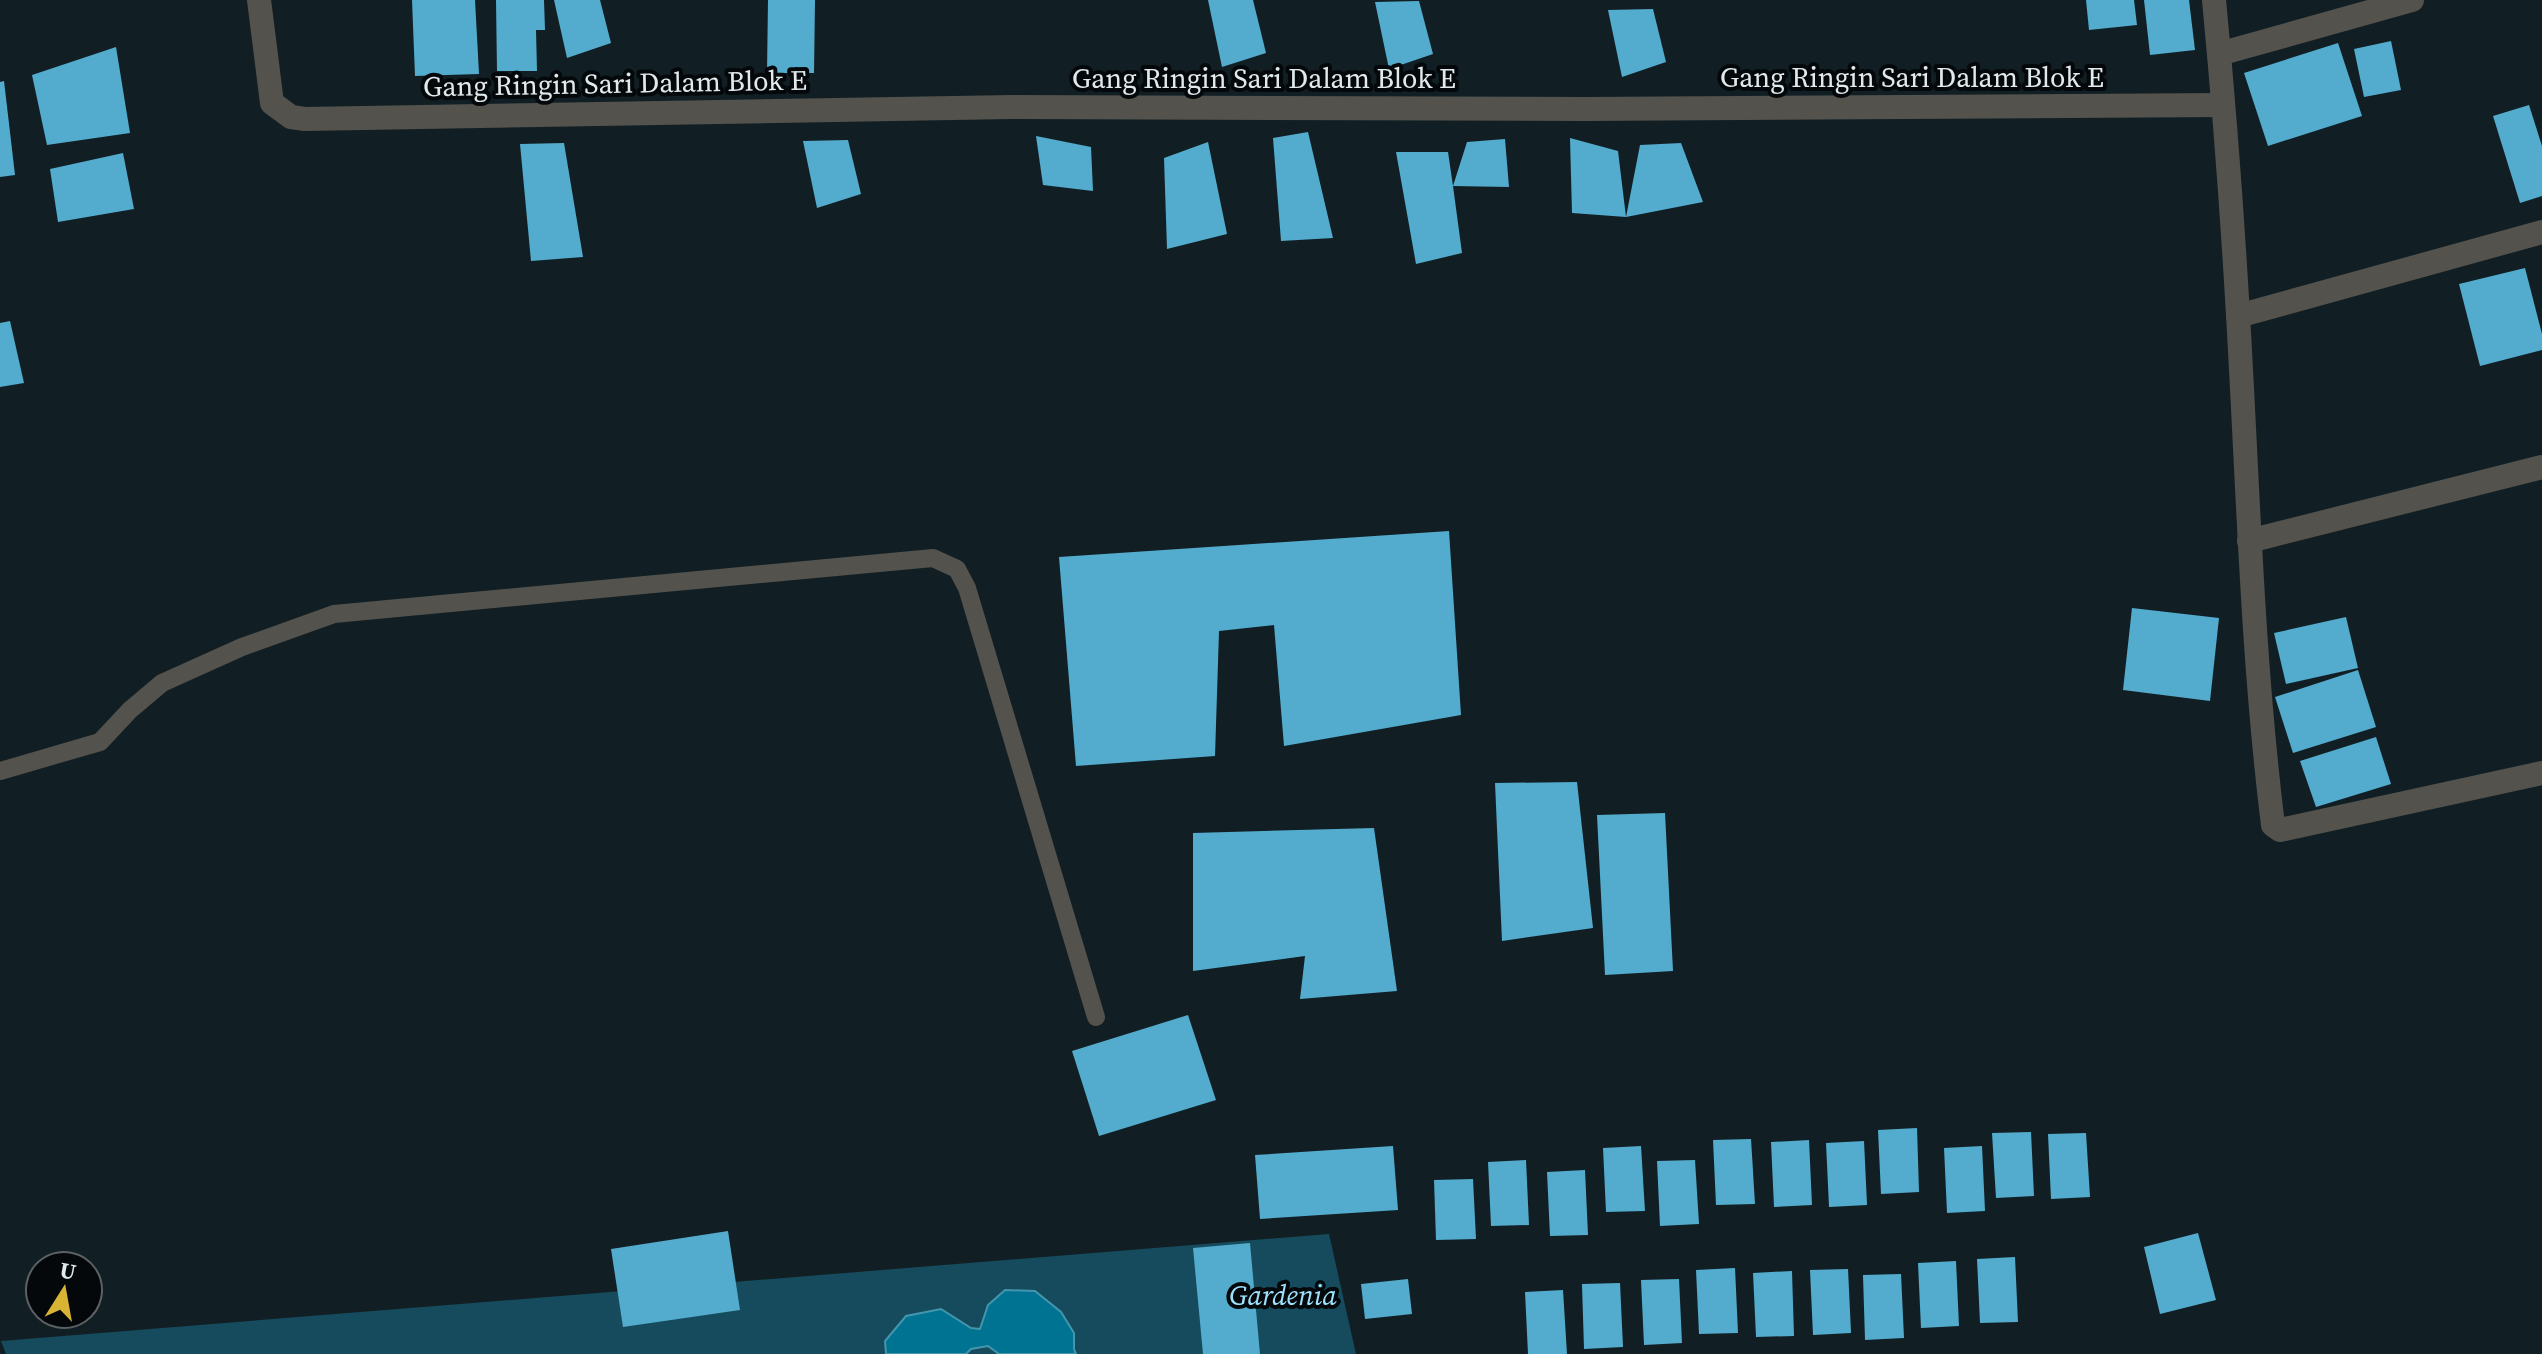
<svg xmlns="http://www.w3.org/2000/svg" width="2542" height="1354" viewBox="0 0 2542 1354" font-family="'Source Serif 4',serif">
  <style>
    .green { fill: #154b5d }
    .water { fill: #017392; stroke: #4496ad; stroke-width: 2 }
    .building { fill: #53accd }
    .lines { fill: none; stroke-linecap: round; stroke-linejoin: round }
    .lane { stroke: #54524c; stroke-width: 18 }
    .street { stroke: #54524c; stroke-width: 24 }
    .labels { text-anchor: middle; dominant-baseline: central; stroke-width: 8; stroke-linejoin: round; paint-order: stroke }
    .street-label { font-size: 28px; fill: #e0e9ec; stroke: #04080a }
    .park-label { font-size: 28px; font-style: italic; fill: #9ee1fc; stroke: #04080a }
  </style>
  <rect width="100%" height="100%" fill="#111f24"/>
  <path class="green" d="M1329 1234 1356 1354H6L1 1341Z"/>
  <path class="water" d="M1005 1290 1035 1291 1061 1312 1074 1333V1349L1076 1354H999L988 1346 971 1349 966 1354H886L885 1341 906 1316 941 1309 971 1328 980 1329 988 1305Z"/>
  <g class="building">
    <path d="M412 0H475L479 74 415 76Z"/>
    <path d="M496 0H544L545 30H536L537 71H497Z"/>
    <path d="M554 0H600L611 43 567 58Z"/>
    <path d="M768 0H815L814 73H767Z"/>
    <path d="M1208 0H1253L1266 53 1222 67Z"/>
    <path d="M2086 0H2134L2137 25 2089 30Z"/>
    <path d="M2144 0H2189L2195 50 2150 55Z"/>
    <path d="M1419 1 1433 54 1389 69 1375 2Z"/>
    <path d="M1653 9 1666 62 1622 77 1608 10Z"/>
    <path d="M2391 41 2401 90 2364 97 2354 49Z"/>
    <path d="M2338 43 2362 116 2268 146 2244 73Z"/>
    <path d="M116 47 130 133 47 145 32 75Z"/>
    <path d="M4 81 15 175 0 177V82Z"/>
    <path d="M2529 105 2542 146V196L2520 203 2493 116Z"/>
    <path d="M1308 132 1333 238 1281 241 1273 138Z"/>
    <path d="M1036 136 1091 147 1093 191 1043 185Z"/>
    <path d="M1570 138 1618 151 1626 217 1640 145 1681 143 1703 202 1626 217 1572 213Z"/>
    <path d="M1505 139 1509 187 1453 186 1462 253 1416 264 1396 152H1448L1453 186 1467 142Z"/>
    <path d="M848 140 861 194 817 208 803 141Z"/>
    <path d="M1208 142 1227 234 1167 249 1164 158Z"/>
    <path d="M564 143 583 257 531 261 520 144Z"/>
    <path d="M123 153 134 209 58 222 50 169Z"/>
    <path d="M2525 268 2542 334V350L2480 366 2459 284Z"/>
    <path d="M10 321 24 383 0 387V323Z"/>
    <path d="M1449 531 1461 715 1284 746 1274 625 1219 631 1215 756 1076 766 1059 557Z"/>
    <path d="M2132 608 2219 618 2210 701 2123 690Z"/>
    <path d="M2346 617 2358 668 2286 684 2274 633Z"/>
    <path d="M2358 670 2376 727 2293 753 2275 697Z"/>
    <path d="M2376 737 2391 784 2316 807 2300 761Z"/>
    <path d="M1577 782 1593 928 1502 941 1495 783Z"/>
    <path d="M1665 813 1673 971 1605 975 1597 815Z"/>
    <path d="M1374 828 1397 991 1300 999 1305 956 1193 971V833Z"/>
    <path d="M1188 1015 1216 1100 1099 1136 1072 1051Z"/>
    <path d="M1917 1128 1919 1192 1881 1194 1878 1130Z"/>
    <path d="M2031 1132 2034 1196 1996 1198 1992 1133Z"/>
    <path d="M2086 1133 2090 1197 2051 1199 2048 1134Z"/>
    <path d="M1751 1139 1755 1204 1716 1205 1713 1140Z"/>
    <path d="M1809 1140 1812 1205 1774 1207 1771 1142Z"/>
    <path d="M1864 1141 1867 1205 1829 1207 1826 1143Z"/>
    <path d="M1393 1146 1398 1210 1260 1219 1255 1155Z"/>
    <path d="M1641 1146 1645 1211 1606 1212 1603 1148Z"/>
    <path d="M1982 1146 1985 1211 1947 1213 1944 1148Z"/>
    <path d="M1526 1160 1529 1225 1491 1226 1488 1162Z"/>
    <path d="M1695 1160 1699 1224 1660 1226 1657 1161Z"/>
    <path d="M1585 1170 1588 1235 1550 1236 1547 1172Z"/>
    <path d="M1473 1179 1476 1239 1436 1240 1434 1180Z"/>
    <path d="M728 1231 740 1310 623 1327 611 1249Z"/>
    <path d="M2198 1233 2216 1300 2160 1314 2144 1247Z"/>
    <path d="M1250 1243 1260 1354H1203L1193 1248Z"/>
    <path d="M2015 1257 2018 1322 1980 1323 1977 1259Z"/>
    <path d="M1956 1261 1959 1326 1921 1328 1918 1263Z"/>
    <path d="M1735 1268 1738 1333 1699 1334 1696 1270Z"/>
    <path d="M1848 1269 1851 1333 1813 1335 1810 1270Z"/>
    <path d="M1792 1271 1794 1336 1756 1337 1753 1273Z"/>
    <path d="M1901 1274 1904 1338 1865 1340 1863 1275Z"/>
    <path d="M1408 1279 1412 1314 1365 1319 1361 1284Z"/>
    <path d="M1679 1279 1682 1343 1644 1345 1641 1280Z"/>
    <path d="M1620 1283 1623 1347 1584 1349 1582 1284Z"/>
    <path d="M1563 1290 1567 1354H1528L1525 1292Z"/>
  </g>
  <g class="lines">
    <path class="lane" d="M0 771 100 742 130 710 162 683 242 647 334 614 933 558 957 569 967 588 1096 1017"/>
    <g class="street">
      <path d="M259 0 272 103 291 117 305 119 1012 107 1585 109 2223 105"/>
      <path d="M2214 0C2224 105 2232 210 2238 315 2248 485 2252 656 2273 825L2280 830 2542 773"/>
      <path d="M2219 54 2412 0"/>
      <path d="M2238 316 2542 232"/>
      <path d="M2249 541 2542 467"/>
    </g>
  </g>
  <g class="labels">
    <g class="street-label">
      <text x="1912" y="77">Gang Ringin Sari Dalam Blok E</text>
      <text x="1264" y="78">Gang Ringin Sari Dalam Blok E</text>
      <text transform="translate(615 83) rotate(-1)">Gang Ringin Sari Dalam Blok E</text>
    </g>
    <g class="park-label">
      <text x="1283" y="1295">Gardenia</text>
    </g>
  </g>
  <g transform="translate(64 1290) rotate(11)"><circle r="38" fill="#04080a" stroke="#5c6264" stroke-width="2"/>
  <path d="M0-6L14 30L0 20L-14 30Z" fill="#d9b334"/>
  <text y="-12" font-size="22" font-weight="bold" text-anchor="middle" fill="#e0e9ec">U</text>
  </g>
</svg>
